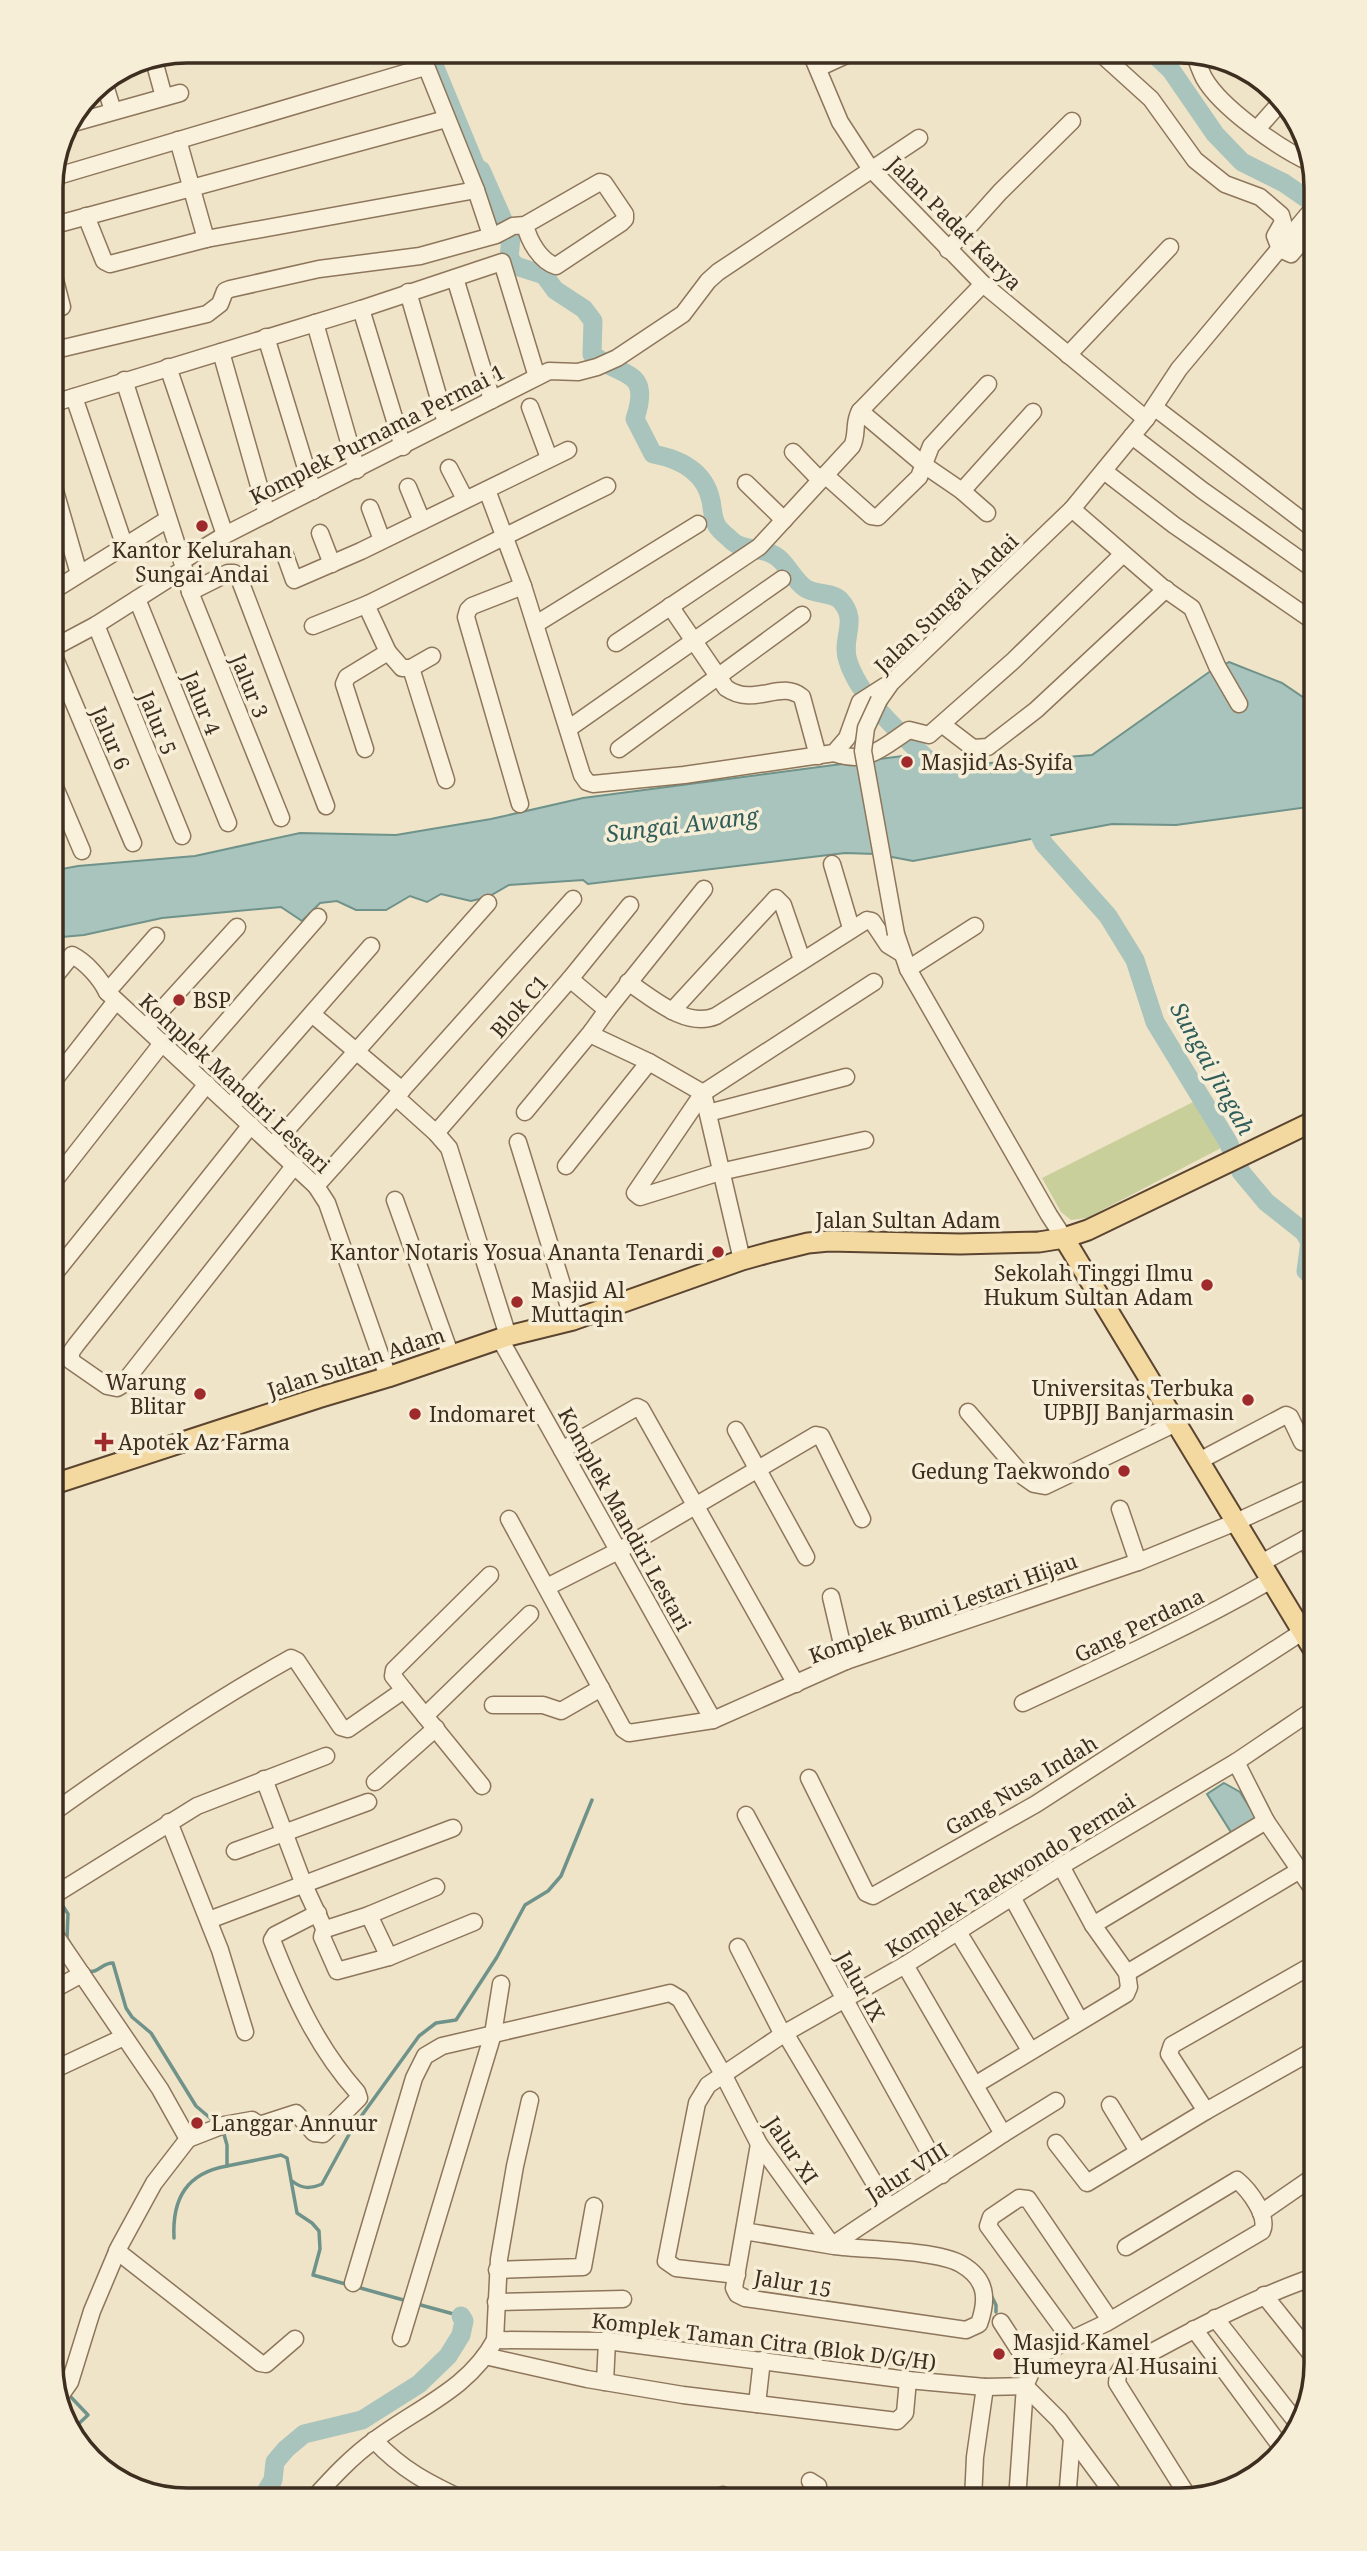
<svg xmlns="http://www.w3.org/2000/svg" width="1367" height="2551" viewBox="0 0 1367 2551" font-family="'Noto Serif',serif">
  <style>
    .green { fill: #c9cf9b }
    .water { fill: #a9c4bc; stroke: #6f938a; stroke-width: 2 }
    .lines { fill: none; stroke-linecap: round; stroke-linejoin: round }
    .stream { stroke: #6f938a; stroke-width: 3.5 }
    .canal { stroke: #a9c4bc; stroke-width: 12 }
    .river { stroke: #a9c4bc; stroke-width: 19 }
    .minor-casing { stroke: #8d765c; stroke-width: 19 }
    .major-casing { stroke: #5b4430; stroke-width: 23 }
    .minor { stroke: #faf1dc; stroke-width: 16 }
    .major { stroke: #f3d9a0; stroke-width: 19 }
    .minor-bridge-casing { stroke: #8d765c; stroke-width: 19; stroke-linecap: butt }
    .minor-bridge { stroke: #faf1dc; stroke-width: 16 }
    .poi-dot { fill: #9e2a2b; stroke: #f7eed8; stroke-width: 2.5 }
    .labels { text-anchor: middle; dominant-baseline: central; stroke-width: 7; stroke-linejoin: round; paint-order: stroke }
    .street-label { font-size: 21px; fill: #3d2e20; stroke: #f7eed8 }
    .poi-label { font-size: 21px; fill: #3d2e20; stroke: #f7eed8; text-anchor: start }
    .water-label { font-size: 23px; font-style: italic; fill: #2f5d5a; stroke: #f7eed8 }
    .rim { fill: none; stroke: #3d2e20; stroke-width: 3.5 }
  </style>
  <rect width="100%" height="100%" fill="#f0e4c8"/>
  <path class="green" d="M1193 1102 1221 1148 1087 1218 1071 1220 1061 1212 1042 1178Z"/>
  <g class="water">
    <path d="M1229 662 1282 683 1316 706V806L1176 825 1112 824 913 861 876 854 845 853 588 884 583 880 509 885 488 897 471 901 441 894 427 902 410 896 386 910H356L337 901 320 903 302 921 281 907 162 918 84 935 51 938V871L78 866 195 856 300 833 396 835 491 819 583 798 933 752 952 766 1092 755 1212 670Z"/>
    <path d="M1224 1783 1240 1792 1258 1821 1234 1837 1207 1794Z"/>
  </g>
  <g class="lines">
    <g class="stream">
      <path d="M59 1900 68 1914 67 1938 72 1947"/>
      <path d="M88 1971C98 1974 103 1962 113 1963L126 2008 132 2017 151 2033 196 2106 216 2123"/>
      <path d="M223 2131 227 2145V2166L281 2155 287 2158 297 2213 312 2223 319 2231 320 2249 313 2275 349 2285"/>
      <path d="M292 2181C302 2189 310 2189 322 2184L352 2129 419 2036 436 2023 456 2020 497 1957 525 1905 548 1891 561 1876 592 1800"/>
      <path d="M174 2238C172 2198 187 2173 227 2166"/>
      <path d="M357 2287 407 2301"/>
      <path d="M991 2295 996 2305V2312"/>
      <path d="M417 2304 461 2316"/>
      <path d="M67 2393 88 2415 72 2430"/>
    </g>
    <path class="canal" d="M432 51 481 170"/>
    <g class="river">
      <path d="M1151 51 1171 70 1215 134 1242 162 1284 183 1316 205"/>
      <path d="M481 170 511 238 509 258 516 266 544 275 555 290 584 309 593 321 592 354C621 379 652 367 635 419L653 454C680 459 705 471 711 501 713 510 712 517 717 526 721 532 727 536 732 541 743 551 760 547 772 554 786 560 792 579 805 588 815 595 832 592 840 600 860 621 840 638 848 661 861 702 909 740 939 771"/>
      <path d="M1030 816 1044 844 1108 916 1135 960 1155 1022 1228 1142 1241 1172 1266 1202 1304 1232 1310 1242 1306 1271 1316 1280"/>
      <path d="M261 2500 273 2480 275 2462 286 2449 304 2434 362 2420 419 2384 448 2356 461 2335 464 2321 461 2316"/>
    </g>
    <g class="minor-casing">
      <g id="minor">
        <path d="M420 51 476 190 491 235"/>
        <path d="M810 51 840 122 870 168 983 284 1146 419"/>
        <path d="M1098 51 1151 99 1195 160 1225 184 1260 197 1281 215 1283 222 1275 236 1280 249 1291 254 1308 234 1311 231 1316 236"/>
        <path d="M1194 53C1197 61 1200 70 1204 78 1221 108 1280 149 1311 163"/>
        <path d="M153 57 164 97"/>
        <path d="M818 68 855 51"/>
        <path d="M104 82 113 111"/>
        <path d="M66 125 180 93"/>
        <path d="M1257 129 1280 103"/>
        <path d="M178 140 206 239"/>
        <path d="M51 178 425 67"/>
        <path d="M86 216 104 261 110 264 206 239 476 190"/>
        <path d="M51 226 446 119"/>
        <path d="M948 250 1000 192 1072 121"/>
        <path d="M51 265 62 307"/>
        <path d="M455 278 492 400"/>
        <path d="M408 292 446 423"/>
        <path d="M361 309 403 447"/>
        <path d="M315 323 357 470"/>
        <path d="M266 337 313 491"/>
        <path d="M51 351 207 314 220 304 225 291 230 289 319 269 420 256 496 235 513 226 525 225 600 182 604 183 625 214V219L621 223 556 266C540 261 529 241 525 225"/>
        <path d="M221 352 267 514"/>
        <path d="M1068 355 1170 247"/>
        <path d="M168 367 225 535"/>
        <path d="M124 380 182 561 190 592 281 818"/>
        <path d="M74 397 125 547"/>
        <path d="M51 404 361 309 502 262 537 377"/>
        <path d="M530 407 549 458"/>
        <path d="M1154 407 1316 531"/>
        <path d="M860 411 924 465 962 491 987 513"/>
        <path d="M1132 436 1202 490 1316 571"/>
        <path d="M793 452 820 480"/>
        <path d="M449 468 465 499"/>
        <path d="M1104 471 1174 525 1316 623"/>
        <path d="M825 475 871 516 878 517 919 477 931 446 988 384"/>
        <path d="M51 477 79 574"/>
        <path d="M746 483 784 520"/>
        <path d="M408 487 422 521"/>
        <path d="M487 490 523 586 472 606 468 610 466 617 520 804"/>
        <path d="M962 491 1033 412"/>
        <path d="M370 508 382 540"/>
        <path d="M1072 509 1162 587 1192 608 1217 666 1239 704"/>
        <path d="M320 533 332 564"/>
        <path d="M285 555 294 580 361 551 568 450"/>
        <path d="M182 561 225 535 549 371 578 372 597 367 617 358 683 314 708 281 718 272 919 138"/>
        <path d="M523 586 582 775 587 782 593 784 684 775 834 753 847 738 860 702 885 686"/>
        <path d="M51 592 168 519"/>
        <path d="M190 592 228 573H234L239 578 326 806"/>
        <path d="M137 599 228 823"/>
        <path d="M670 606 726 688C755 708 780 679 802 697L818 756"/>
        <path d="M536 624 698 524"/>
        <path d="M96 625 182 836"/>
        <path d="M313 626 368 604"/>
        <path d="M616 643 759 547 852 446C858 435 853 422 860 411L983 284"/>
        <path d="M51 649 133 843"/>
        <path d="M51 649 96 625 184 569"/>
        <path d="M388 652 402 668H411L446 780"/>
        <path d="M411 668 432 656"/>
        <path d="M879 700 891 683 1072 509 1146 419 1179 369 1316 205"/>
        <path d="M943 725 973 748 988 747 1036 710 1166 589"/>
        <path d="M568 729 782 579"/>
        <path d="M365 749 344 684 347 677 388 652 368 609V604L607 486"/>
        <path d="M619 749 802 615"/>
        <path d="M834 753C867 765 882 748 909 730L929 735 1014 660 1123 554"/>
        <path d="M51 778 82 851"/>
        <path d="M832 864 851 928"/>
        <path d="M896 934 908 969 1049 1215 1064 1238"/>
        <path d="M908 969 975 926"/>
        <path d="M570 979 607 1010 592 1031 596 1037 649 1062 703 1093 742 1260"/>
        <path d="M51 981 72 955C86 962 100 978 107 992L316 1186 327 1203 388 1377"/>
        <path d="M628 982C651 997 686 1029 716 1016L867 920 872 921 888 945 901 953"/>
        <path d="M107 992 156 936"/>
        <path d="M607 1010 704 889"/>
        <path d="M672 1011 776 898 783 905 802 960"/>
        <path d="M312 1014 402 1090"/>
        <path d="M146 1027 237 927"/>
        <path d="M188 1066 318 917"/>
        <path d="M51 1084 116 1001"/>
        <path d="M396 1097 436 1133 449 1148 508 1336"/>
        <path d="M231 1106 371 946"/>
        <path d="M525 1112 592 1031"/>
        <path d="M708 1113 846 1077"/>
        <path d="M251 1125 76 1345 71 1352V1361L107 1386 117 1388 122 1385 295 1165"/>
        <path d="M436 1133 570 979 630 905"/>
        <path d="M865 1140 720 1172 640 1197 635 1193 703 1093 874 982"/>
        <path d="M518 1142 573 1320"/>
        <path d="M273 1145 488 903"/>
        <path d="M566 1166 649 1062"/>
        <path d="M51 1185 163 1042"/>
        <path d="M316 1186 573 899"/>
        <path d="M395 1200 451 1356"/>
        <path d="M51 1278 207 1084"/>
        <path d="M500 1339 713 1720"/>
        <path d="M968 1412 1024 1477 1034 1484 1045 1486 1176 1423"/>
        <path d="M736 1430 806 1557"/>
        <path d="M562 1450 637 1407 641 1409 796 1684"/>
        <path d="M1199 1461 1286 1415 1290 1417 1302 1442 1316 1438"/>
        <path d="M1120 1509 1138 1562"/>
        <path d="M509 1519 623 1729 629 1733 713 1720 846 1661 1138 1562 1236 1522 1316 1485"/>
        <path d="M1305 1539 1316 1559"/>
        <path d="M1261 1563 1316 1533"/>
        <path d="M547 1587 620 1550 816 1435 821 1436 862 1519"/>
        <path d="M831 1597 846 1661"/>
        <path d="M404 1690 482 1786"/>
        <path d="M1023 1703C1107 1664 1191 1626 1271 1580"/>
        <path d="M493 1705H543L561 1711 601 1688"/>
        <path d="M425 1716 530 1614"/>
        <path d="M1236 1762 1266 1821 1316 1894"/>
        <path d="M809 1778 866 1893 873 1896 1036 1804 1302 1632"/>
        <path d="M264 1779 304 1885 323 1926 329 1928 369 1915 436 1887"/>
        <path d="M375 1782 436 1728"/>
        <path d="M51 1814C128 1759 208 1704 291 1658L297 1661 341 1727 348 1729 404 1690 393 1676 394 1670 490 1575"/>
        <path d="M746 1815 844 1998 942 2175"/>
        <path d="M169 1822 220 1950 245 2032"/>
        <path d="M235 1851 368 1802"/>
        <path d="M51 1897 197 1806 326 1756"/>
        <path d="M1012 1897 1080 2021"/>
        <path d="M369 1915 389 1957"/>
        <path d="M209 1920 453 1828"/>
        <path d="M1093 1925 1266 1821"/>
        <path d="M325 1927 322 1937 337 1971 389 1957 474 1922"/>
        <path d="M51 1929 160 2089 188 2139 154 2183 119 2247 92 2311 70 2382 58 2399"/>
        <path d="M958 1932 1030 2050"/>
        <path d="M738 1947 783 2035"/>
        <path d="M1127 1973 1300 1870"/>
        <path d="M51 1991 82 1974"/>
        <path d="M785 2033 888 2206"/>
        <path d="M1316 2049 1206 2111 1169 2054 1172 2045 1316 1963"/>
        <path d="M51 2071 124 2037"/>
        <path d="M975 2085 1126 1994 1129 1987 1127 1973 1093 1925 1061 1866"/>
        <path d="M1110 2105 1138 2151"/>
        <path d="M1003 2134 1056 2101"/>
        <path d="M188 2139 224 2125 252 2120 259 2125 296 2113 314 2133 323 2134 359 2098 357 2092C317 2047 294 1996 272 1940L275 1935 318 1913"/>
        <path d="M1056 2143 1087 2183 1206 2111"/>
        <path d="M1261 2213 1316 2175"/>
        <path d="M744 2231C774 2236 804 2241 834 2246 866 2250 937 2250 961 2264 987 2279 988 2299 979 2324L966 2330 745 2298 737 2294 734 2288 759 2144"/>
        <path d="M833 2245C888 2206 947 2172 1003 2134L905 1965"/>
        <path d="M117 2251 260 2363 266 2364 295 2339"/>
        <path d="M497 2270 583 2267 594 2206"/>
        <path d="M737 2275 676 2268 666 2261 697 2103 708 2085 785 2033 905 1965 1061 1866 1236 1762 1316 1708"/>
        <path d="M353 2283 414 2078 425 2056 442 2046 670 1993 680 1999 723 2074 759 2144 832 2245"/>
        <path d="M1264 2295 1316 2360"/>
        <path d="M496 2302 623 2299"/>
        <path d="M1215 2318 1298 2424"/>
        <path d="M1001 2322 1032 2370 1025 2386 1017 2500"/>
        <path d="M1194 2329 1282 2448"/>
        <path d="M401 2338 493 2034 501 1984"/>
        <path d="M495 2340 607 2341 908 2380 985 2387 1025 2386 1059 2420 1118 2500"/>
        <path d="M1071 2340 988 2226 991 2217 1019 2198 1028 2199 1110 2320"/>
        <path d="M485 2356 587 2379 683 2395 897 2421 905 2413 908 2380"/>
        <path d="M1028 2360 1106 2323 1262 2231C1269 2216 1249 2190 1237 2180L1126 2247"/>
        <path d="M605 2382 607 2341"/>
        <path d="M757 2404 762 2360"/>
        <path d="M374 2440C402 2470 428 2483 464 2500"/>
        <path d="M810 2481 818 2486 819 2500"/>
        <path d="M1227 2491 1251 2475"/>
        <path d="M1189 2498 1117 2383 1118 2374 1121 2369C1181 2336 1240 2304 1305 2280L1316 2294"/>
        <path d="M312 2500C331 2479 352 2456 375 2440 417 2408 469 2389 495 2340L499 2259 515 2166 530 2100"/>
        <path d="M721 2500 723 2495"/>
        <path d="M973 2500 975 2457 985 2387"/>
        <path d="M1067 2500 1072 2438"/>
      </g>
    </g>
    <g class="major-casing">
      <g id="major">
        <path d="M1064 1238 1316 1654"/>
        <path d="M51 1485 318 1398 388 1377 508 1336 573 1320 742 1260 771 1252 808 1243 829 1241 960 1244 1039 1242 1064 1238 1088 1230 1316 1120"/>
      </g>
    </g>
    <use href="#minor" class="minor"/>
    <use href="#major" class="major"/>
    <g class="minor-bridge-casing">
      <path id="minor-bridge" d="M879 700 866 728 863 751 896 934"/>
    </g>
    <use href="#minor-bridge" class="minor-bridge"/>
  </g>
  <g class="poi-dot">
    <circle cx="202" cy="526" r="7"/>
    <circle cx="907" cy="762" r="7"/>
    <circle cx="179" cy="1000" r="7"/>
    <circle cx="718" cy="1252" r="7"/>
    <circle cx="1207" cy="1285" r="7"/>
    <circle cx="517" cy="1302" r="7"/>
    <circle cx="200" cy="1394" r="7"/>
    <circle cx="1248" cy="1400" r="7"/>
    <circle cx="415" cy="1414" r="7"/>
    <path d="M100.5 1431.5h7v7h7v7h-7v7h-7v-7h-7v-7h7z"/>
    <circle cx="1124" cy="1471" r="7"/>
    <circle cx="197" cy="2123" r="7"/>
    <circle cx="999" cy="2354" r="7"/>
  </g>
  <g class="labels">
    <g class="street-label">
      <text transform="translate(955 223) rotate(45)">Jalan Padat Karya</text>
      <text transform="translate(377 434) rotate(-27)">Komplek Purnama Permai 1</text>
      <text transform="translate(946 603) rotate(-44)">Jalan Sungai Andai</text>
      <text transform="translate(250 686) rotate(68)">Jalur 3</text>
      <text transform="translate(202 703) rotate(68)">Jalur 4</text>
      <text transform="translate(158 723) rotate(68)">Jalur 5</text>
      <text transform="translate(111 738) rotate(67)">Jalur 6</text>
      <text transform="translate(519 1006) rotate(-49)">Blok C1</text>
      <text transform="translate(235 1083) rotate(43)">Komplek Mandiri Lestari</text>
      <text x="908" y="1220">Jalan Sultan Adam</text>
      <text transform="translate(356 1362) rotate(-18)">Jalan Sultan Adam</text>
      <text transform="translate(625 1519) rotate(61)">Komplek Mandiri Lestari</text>
      <text transform="translate(943 1608) rotate(-20)">Komplek Bumi Lestari Hijau</text>
      <text transform="translate(1139 1625) rotate(-26)">Gang Perdana</text>
      <text transform="translate(1021 1785) rotate(-31)">Gang Nusa Indah</text>
      <text transform="translate(1010 1875) rotate(-32)">Komplek Taekwondo Permai</text>
      <text transform="translate(861 1986) rotate(61)">Jalur IX</text>
      <text transform="translate(792 2150) rotate(56)">Jalur XI</text>
      <text transform="translate(907 2172) rotate(-32)">Jalur VIII</text>
      <text transform="translate(793 2283) rotate(10)">Jalur 15</text>
      <text transform="translate(764 2341) rotate(7)">Komplek Taman Citra (Blok D/G/H)</text>
    </g>
    <g class="poi-label">
      <text x="202" y="550" text-anchor="middle">Kantor Kelurahan<tspan x="202" dy="24">Sungai Andai</tspan></text>
      <text x="921" y="762">Masjid As-Syifa</text>
      <text x="193" y="1000">BSP</text>
      <text x="704" y="1252" text-anchor="end">Kantor Notaris Yosua Ananta Tenardi</text>
      <text x="1193" y="1273" text-anchor="end">Sekolah Tinggi Ilmu<tspan x="1193" dy="24">Hukum Sultan Adam</tspan></text>
      <text x="531" y="1290">Masjid Al<tspan x="531" dy="24">Muttaqin</tspan></text>
      <text x="186" y="1382" text-anchor="end">Warung<tspan x="186" dy="24">Blitar</tspan></text>
      <text x="1234" y="1388" text-anchor="end">Universitas Terbuka<tspan x="1234" dy="24">UPBJJ Banjarmasin</tspan></text>
      <text x="429" y="1414">Indomaret</text>
      <text x="118" y="1442">Apotek Az Farma</text>
      <text x="1110" y="1471" text-anchor="end">Gedung Taekwondo</text>
      <text x="211" y="2123">Langgar Annuur</text>
      <text x="1013" y="2342">Masjid Kamel<tspan x="1013" dy="24">Humeyra Al Husaini</tspan></text>
    </g>
    <g class="water-label">
      <text transform="translate(682 824) rotate(-7)">Sungai Awang</text>
      <text transform="translate(1213 1068) rotate(61)">Sungai Jingah</text>
    </g>
  </g>
  <path d="M0 0H1367V2551H0ZM187 63H1180A124 124 0 0 1 1304 187V2364A124 124 0 0 1 1180 2488H187A124 124 0 0 1 63 2364V187A124 124 0 0 1 187 63Z" fill="#f7eed8" fill-rule="evenodd"/>
  <path class="rim" d="M187 63H1180A124 124 0 0 1 1304 187V2364A124 124 0 0 1 1180 2488H187A124 124 0 0 1 63 2364V187A124 124 0 0 1 187 63Z"/>
</svg>
